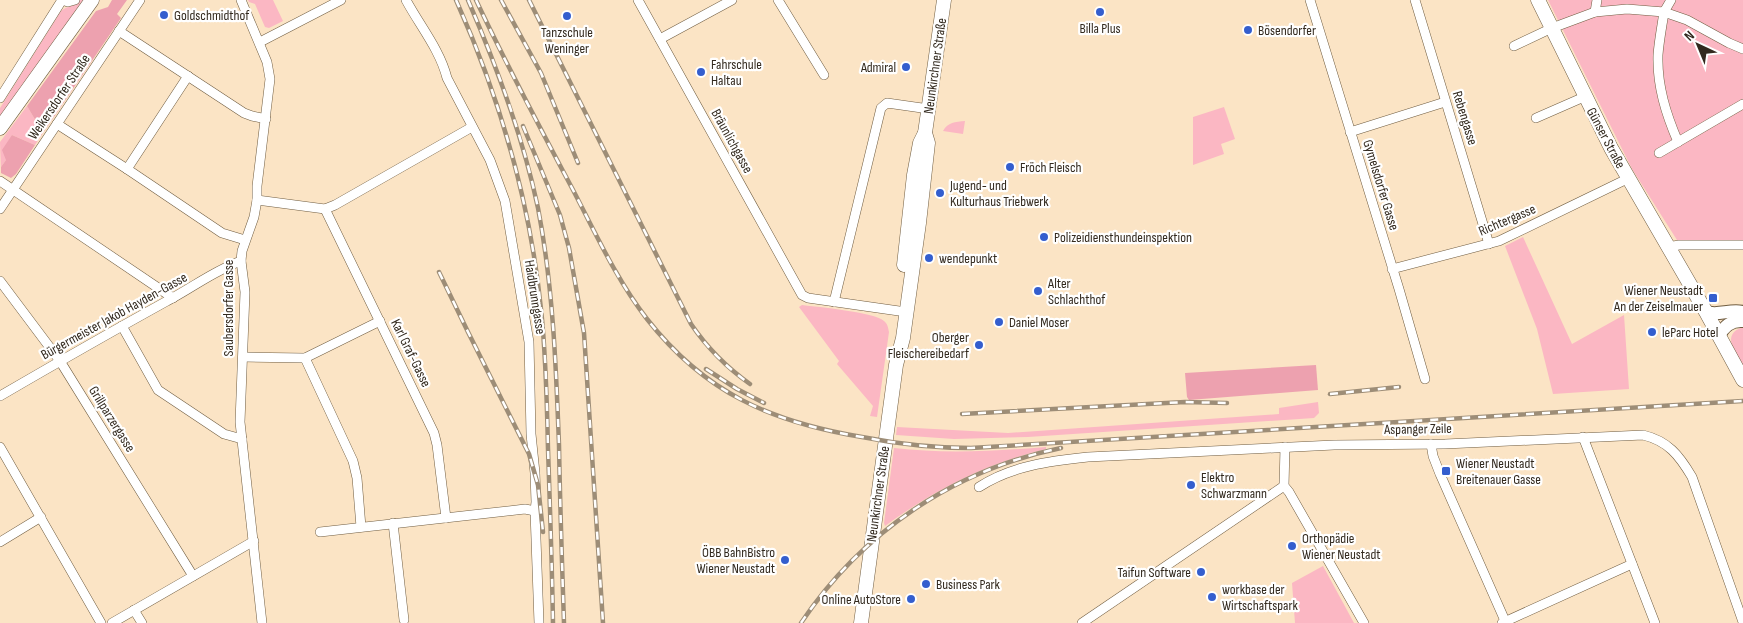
<svg xmlns="http://www.w3.org/2000/svg" width="1743" height="623" viewBox="0 0 1743 623" font-family="'Sofia Sans Condensed',sans-serif">
  <style>
    .green { fill: #fbb7c3 }
    .forest { fill: #eda1af }
    .lines { fill: none; stroke-linecap: round; stroke-linejoin: round }
    .street-casing { stroke: #705d41; stroke-width: 10 }
    .secondary-casing { stroke: #705d41; stroke-width: 14 }
    .primary-casing { stroke: #705d41; stroke-width: 15 }
    .street { stroke: #fff; stroke-width: 9 }
    .secondary { stroke: #fff; stroke-width: 12 }
    .primary { stroke: #fff; stroke-width: 14 }
    .rail-casing { stroke: #9d8d77; stroke-width: 4.5 }
    .rail { stroke: #fff; stroke-width: 2.5; stroke-dasharray: 8; stroke-linecap: butt }
    .poi-dot { fill: #345ece; stroke: #fff; stroke-width: 2 }
    .labels { text-anchor: middle; dominant-baseline: central; stroke-width: 4.5; stroke-linejoin: round; paint-order: stroke }
    .poi-label { font-size: 14px; fill: #32291e; stroke: #fff; text-anchor: start }
    .street-label { font-size: 14px; fill: #32291e; stroke: #fff }
  </style>
  <rect width="100%" height="100%" fill="#fbe4c5"/>
  <g class="green">
    <path d="M80 0H86L0 118V108L61 11C67 5 74 8 80 0Z"/>
    <path d="M248 0H273L283 21 269 28 265 27 255 4 249 2Z"/>
    <path d="M1548 0H1743V240H1677L1632 169Z"/>
    <path d="M27 106 43 133 35 145 12 135 6 160 1 167V173L0 142Z"/>
    <path d="M1224 107 1235 139 1221 144 1224 154 1193 165V117Z"/>
    <path d="M965 121 963 134 943 131C948 122 955 122 965 121Z"/>
    <path d="M1523 237 1572 344 1624 315 1629 389 1553 394 1537 329 1505 246Z"/>
    <path d="M802 305C818 307 874 312 884 321 888 324 888 328 889 332L877 417 870 416 873 406 837 364 839 361 799 307Z"/>
    <path d="M1743 327V367C1736 354 1720 334 1743 327Z"/>
    <path d="M1318 402 1319 413 1314 418 1028 437 954 439 896 435 897 427 1008 433 1279 414V408Z"/>
    <path d="M1046 447V449C987 463 934 490 885 526L884 523 894 448C945 454 995 451 1046 447Z"/>
    <path d="M1323 566 1354 623H1295L1292 583Z"/>
  </g>
  <g class="forest">
    <path d="M112 0H127L117 14 121 18 43 133 27 106 96 11 108 7Z"/>
    <path d="M12 135 35 145 16 174 11 178 1 173V167L6 160 2 150Z"/>
    <path d="M1316 365 1318 390 1189 400 1187 397 1185 373Z"/>
  </g>
  <g class="lines">
    <g class="street-casing">
      <g id="street">
        <path d="M63 0 68 2 75 0"/>
        <path d="M241 0 267 62 270 79 257 186V200L254 217 242 251 241 261 245 292 240 422 262 623"/>
        <path d="M406 0C420 26 440 50 447 78L490 160 505 201 529 342 531 434 535 473 536 502 535 511 539 623"/>
        <path d="M638 0 802 295 808 298 899 311"/>
        <path d="M778 0 824 75"/>
        <path d="M1310 0 1399 289 1425 379"/>
        <path d="M1415 0 1489 244"/>
        <path d="M1595 12 1627 9 1664 12 1671 0"/>
        <path d="M119 31 244 113 252 116 266 119"/>
        <path d="M660 39 732 0"/>
        <path d="M260 42 341 0"/>
        <path d="M1514 46 1552 28 1595 12 1597 0"/>
        <path d="M0 98 62 0"/>
        <path d="M1536 118 1584 97"/>
        <path d="M57 124 127 169 222 233 245 240"/>
        <path d="M1350 132 1445 102"/>
        <path d="M1678 142C1666 114 1657 86 1658 55 1659 41 1662 26 1664 12L1687 20 1729 43 1743 49"/>
        <path d="M1659 153 1743 104"/>
        <path d="M127 169 188 76"/>
        <path d="M0 181 173 298"/>
        <path d="M257 200 325 209 335 205 472 127"/>
        <path d="M0 209 140 0"/>
        <path d="M325 209 434 433 437 445 446 518"/>
        <path d="M1668 247 1679 245H1743"/>
        <path d="M1392 269 1499 241 1627 179"/>
        <path d="M0 281 60 361 193 576"/>
        <path d="M834 302 881 108 887 103 929 109"/>
        <path d="M122 326 158 390 224 434 242 439"/>
        <path d="M243 357 305 358 380 321"/>
        <path d="M305 358 353 461 357 478 361 527"/>
        <path d="M0 396C55 364 111 332 167 301 192 288 215 270 241 261"/>
        <path d="M1583 437 1655 623"/>
        <path d="M1431 444 1433 456 1440 474 1506 623"/>
        <path d="M0 447 101 623"/>
        <path d="M1285 447 1284 486 1289 492 1364 623"/>
        <path d="M979 487C1011 466 1050 461 1088 457L1334 445 1445 444 1643 435C1668 441 1679 455 1692 477L1743 622"/>
        <path d="M393 523 404 620"/>
        <path d="M320 532 525 509 535 511"/>
        <path d="M0 542 41 517"/>
        <path d="M134 610 142 623"/>
        <path d="M112 623 254 541"/>
        <path d="M1082 623 1284 486"/>
        <path d="M1502 623 1632 564"/>
      </g>
    </g>
    <g class="secondary-casing">
      <g id="secondary">
        <path d="M1706 312C1718 316 1730 309 1743 312"/>
        <path d="M1719 336C1724 326 1731 320 1743 321"/>
      </g>
    </g>
    <g class="primary-casing">
      <g id="primary">
        <path d="M1538 0 1611 148 1706 312 1743 380"/>
        <path d="M0 128 92 0"/>
        <path d="M904 265 914 175 920 143 925 133 944 0"/>
        <path d="M861 623 896 365 903 338 919 223 928 143 925 133"/>
      </g>
    </g>
    <use href="#street" class="street"/>
    <use href="#secondary" class="secondary"/>
    <use href="#primary" class="primary"/>
    <g class="rail-casing">
      <g id="rail">
        <path d="M456 0C500 98 530 202 541 309 546 355 547 402 548 449 550 507 552 565 553 623"/>
        <path d="M468 0C497 67 523 136 538 208 553 286 556 365 559 445 560 504 562 564 564 623"/>
        <path d="M476 0C506 64 539 126 572 188 595 232 616 279 647 319 705 393 771 422 862 437 898 444 934 448 971 448L1743 401"/>
        <path d="M501 0 541 73 578 163"/>
        <path d="M529 0 691 324C708 349 726 367 750 384"/>
        <path d="M523 126 560 215 569 248 584 333 603 623"/>
        <path d="M439 272 468 332 529 454 538 485 543 532"/>
        <path d="M706 369 737 389 764 403"/>
        <path d="M1330 394 1399 387"/>
        <path d="M962 414 1185 402 1227 403"/>
        <path d="M801 623C862 532 954 470 1061 448"/>
      </g>
    </g>
    <use href="#rail" class="rail"/>
  </g>
  <g class="poi-dot">
    <circle cx="1100" cy="12" r="5"/>
    <circle cx="164" cy="15" r="5"/>
    <circle cx="567" cy="16" r="5"/>
    <circle cx="1248" cy="30" r="5"/>
    <circle cx="906" cy="67" r="5"/>
    <circle cx="701" cy="72" r="5"/>
    <circle cx="1010" cy="167" r="5"/>
    <circle cx="940" cy="193" r="5"/>
    <circle cx="1044" cy="237" r="5"/>
    <circle cx="929" cy="258" r="5"/>
    <circle cx="1038" cy="291" r="5"/>
    <rect x="1708" y="293" width="10" height="10" rx="2.5"/>
    <circle cx="999" cy="322" r="5"/>
    <circle cx="1652" cy="332" r="5"/>
    <circle cx="979" cy="345" r="5"/>
    <rect x="1441" y="466" width="10" height="10" rx="2.5"/>
    <circle cx="1191" cy="485" r="5"/>
    <circle cx="1292" cy="546" r="5"/>
    <circle cx="785" cy="560" r="5"/>
    <circle cx="1201" cy="572" r="5"/>
    <circle cx="926" cy="584" r="5"/>
    <circle cx="1212" cy="597" r="5"/>
    <circle cx="911" cy="599" r="5"/>
  </g>
  <g class="labels">
    <g class="poi-label">
      <text x="174" y="15">Goldschmidthof</text>
      <text x="1100" y="28" text-anchor="middle">Billa Plus</text>
      <text x="1258" y="30">Bösendorfer</text>
      <text x="567" y="32" text-anchor="middle">Tanzschule<tspan x="567" dy="16">Weninger</tspan></text>
      <text x="711" y="64">Fahrschule<tspan x="711" dy="16">Haltau</tspan></text>
      <text x="896" y="67" text-anchor="end">Admiral</text>
      <text x="1020" y="167">Fröch Fleisch</text>
      <text x="950" y="185">Jugend- und<tspan x="950" dy="16">Kulturhaus Triebwerk</tspan></text>
      <text x="1054" y="237">Polizeidiensthundeinspektion</text>
      <text x="939" y="258">wendepunkt</text>
      <text x="1048" y="283">Alter<tspan x="1048" dy="16">Schlachthof</tspan></text>
      <text x="1703" y="290" text-anchor="end">Wiener Neustadt<tspan x="1703" dy="16">An der Zeiselmauer</tspan></text>
      <text x="1009" y="322">Daniel Moser</text>
      <text x="1662" y="332">leParc Hotel</text>
      <text x="969" y="337" text-anchor="end">Oberger<tspan x="969" dy="16">Fleischereibedarf</tspan></text>
      <text x="1456" y="463">Wiener Neustadt<tspan x="1456" dy="16">Breitenauer Gasse</tspan></text>
      <text x="1201" y="477">Elektro<tspan x="1201" dy="16">Schwarzmann</tspan></text>
      <text x="1302" y="538">Orthopädie<tspan x="1302" dy="16">Wiener Neustadt</tspan></text>
      <text x="775" y="552" text-anchor="end">ÖBB BahnBistro<tspan x="775" dy="16">Wiener Neustadt</tspan></text>
      <text x="1191" y="572" text-anchor="end">Taifun Software</text>
      <text x="936" y="584">Business Park</text>
      <text x="1222" y="589">workbase der<tspan x="1222" dy="16">Wirtschaftspark</tspan></text>
      <text x="901" y="599" text-anchor="end">Online AutoStore</text>
    </g>
    <g class="street-label">
      <text transform="translate(935 66) rotate(-82)">Neunkirchner Straße</text>
      <text transform="translate(59 97) rotate(-56)">Weikersdorfer Straße</text>
      <text transform="translate(1465 118) rotate(73)">Rebengasse</text>
      <text transform="translate(1606 138) rotate(62)">Günser Straße</text>
      <text transform="translate(732 141) rotate(61)">Bräunlichgasse</text>
      <text transform="translate(1381 185) rotate(73)">Gymelsdorfer Gasse</text>
      <text transform="translate(1507 220) rotate(-23)">Richtergasse</text>
      <text transform="translate(535 297) rotate(81)">Haidbrunngasse</text>
      <text transform="translate(228 308) rotate(-90)">Saubersdorfer Gasse</text>
      <text transform="translate(114 316) rotate(-29)">Bürgermeister Jakob Hayden-Gasse</text>
      <text transform="translate(411 353) rotate(64)">Karl Graf-Gasse</text>
      <text transform="translate(112 419) rotate(58)">Grillparzergasse</text>
      <text transform="translate(1418 429) rotate(-1)">Aspanger Zeile</text>
      <text transform="translate(878 494) rotate(-82)">Neunkirchner Straße</text>
    </g>
  </g>
  <g transform="translate(1698 45) rotate(316)" stroke="#ffffff" stroke-width="4" paint-order="stroke">
  <path d="M0-4L9 19L0 12L-9 19Z" fill="#32291e"/>
  <text y="-8" font-size="14" font-weight="bold" text-anchor="middle" fill="#32291e">N</text>
  </g>
</svg>
